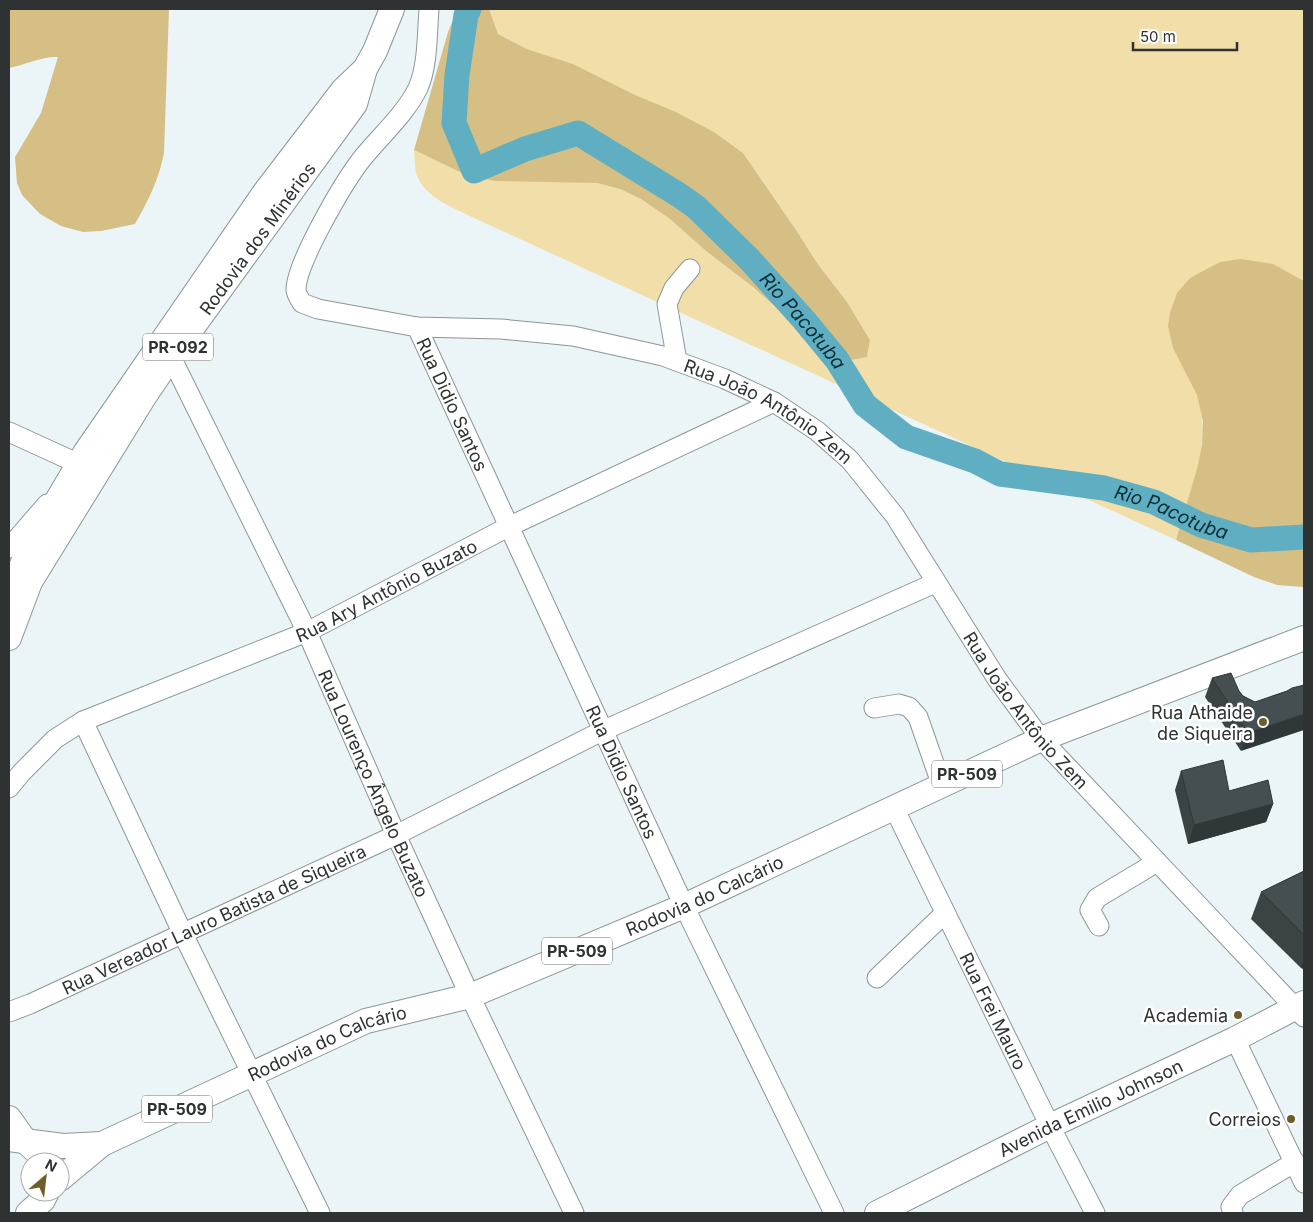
<svg xmlns="http://www.w3.org/2000/svg" width="1313" height="1222" viewBox="0 0 1313 1222" font-family="Inter,sans-serif">
  <style>
    .green { fill: #f1dea9 }
    .forest { fill: #d5bf84 }
    .lines { fill: none; stroke-linecap: round; stroke-linejoin: round }
    .river { stroke: #60aec2; stroke-width: 25 }
    .minor-casing { stroke: #8c9698; stroke-width: 21 }
    .major-casing { stroke: #8c9698; stroke-width: 26 }
    .minor { stroke: #fff; stroke-width: 19 }
    .major { stroke: #fff; stroke-width: 24 }
    .wall { fill: #3b4345 }
    .shaded-wall { fill: #303738 }
    .building { fill: #454e50; stroke: #303738 }
    .poi-dot { fill: #6e5d2b; stroke: #fff; stroke-width: 2 }
    .labels { text-anchor: middle; dominant-baseline: central; stroke-width: 5; stroke-linejoin: round; paint-order: stroke }
    .shield { fill: #fff; stroke: #6d7070; stroke-width: 1 }
    .shield-label { font-size: 16px; font-weight: bold; fill: #2e3233 }
    .street-label { font-size: 18px; fill: #2e3233; stroke: #fff }
    .poi-label { font-size: 18px; fill: #2e3233; stroke: #fff; text-anchor: end }
    .water-label { font-size: 19px; font-style: italic; fill: #072f37; stroke: #fff }
  </style>
  <rect width="100%" height="100%" fill="#ebf5f8"/>
  <path class="green" d="M489 9H1304V281L1294 275 1170 313C1166 349 1185 364 1197 394 1214 438 1189 497 1176 540L472 217C452 207 428 199 418 178 414 170 415 159 414 150L464 174 597 183 620 189 641 199 670 219 706 251 753 287 818 345 852 360 867 357 870 340 847 302 817 263 796 230 743 153 714 132 676 112 633 94 573 64 527 49 498 34Z"/>
  <g class="forest">
    <path d="M9 9H169L164 153C158 182 149 199 135 224L101 231 83 232 61 226 40 214 22 195 17 183 15 157 41 113 58 57C43 56 24 65 9 68Z"/>
    <path d="M461 9H489L498 34 527 49 573 64 633 94 676 112 714 132 743 153 796 230 817 263 847 302 870 340 867 357 852 360 818 345 753 287 706 251 670 219 641 199 620 189 597 183 495 181 464 174 414 150 448 32 457 10Z"/>
    <path d="M1241 259 1273 264 1304 281 1303 587 1277 585 1254 577 1176 540 1197 469 1202 445 1203 421 1197 395 1173 348 1168 326 1170 313 1177 293 1190 278 1220 262Z"/>
  </g>
  <g class="lines">
    <path class="river" id="s1" d="M469 9 466 15 457 75 454 123 474 171 525 149 578 133 679 195 696 207 750 260 804 320 837 360 865 405 906 437 975 461 1000 474 1104 488 1154 502 1201 525 1251 540 1304 537"/>
    <g class="minor-casing">
      <g id="minor">
        <path id="s2" d="M429 9C427 33 428 66 418 88 405 115 379 137 361 160 344 182 296 263 296 290 296 294 300 299 302 303L318 309 417 327 501 329 573 336 663 356 725 379 774 402 817 431 850 460 895 516 997 679 1041 739 1304 1017"/>
        <path id="s3" d="M417 327 684 906 834 1213"/>
        <path id="s4" d="M171 357 307 632 396 835 470 996 574 1213"/>
        <path d="M677 361 667 304 674 288 690 269"/>
        <path d="M9 432 79 464"/>
        <path d="M9 548 47 504"/>
        <path d="M874 708 899 704 909 707 918 717 942 786"/>
        <path d="M83 721 183 934 320 1213"/>
        <path id="s5" d="M9 788 22 772 55 739 83 721 307 632 508 527 774 402"/>
        <path id="s6" d="M894 808 1050 1126 1095 1213"/>
        <path d="M1099 926 1090 910 1097 898 1157 862"/>
        <path d="M877 978 945 913"/>
        <path id="s7" d="M9 1012 30 1004 396 835 602 731 935 583"/>
        <path d="M1235 1039 1304 1183"/>
        <path d="M1233 1213 1231 1207 1240 1195 1295 1162"/>
      </g>
    </g>
    <g class="major-casing">
      <g id="major">
        <path d="M9 590 42 526 85 453 265 192 343 90 364 70"/>
        <path id="s8" d="M9 638 30 582 144 397 171 357 355 104 365 69 375 51 392 9"/>
        <path d="M9 1118 26 1142 37 1152 43 1162"/>
        <path d="M9 1139 63 1146 102 1144"/>
        <path id="s9" d="M60 1179 102 1144 366 1021 470 996 684 906 1041 739 1304 638"/>
        <path d="M28 1213 43 1200 47 1192"/>
        <path id="s10" d="M877 1213 1050 1126 1235 1039 1304 1003"/>
      </g>
    </g>
    <use href="#minor" class="minor"/>
    <use href="#major" class="major"/>
  </g>
  <g class="wall">
    <path d="M1212 678 1239 691 1243 696 1255 702 1287 691 1241 751 1205 697Z"/>
    <path d="M1181 771 1229 791 1273 804 1266 822 1188 844 1175 790Z"/>
    <path d="M1304 871V969L1301 968 1251 919 1261 892Z"/>
  </g>
  <g class="shaded-wall">
    <path d="M1304 714V730L1241 751 1248 733Z"/>
    <path d="M1273 804 1266 822 1188 844 1194 825Z"/>
    <path d="M1304 959V969L1301 968Z"/>
  </g>
  <g class="building">
    <path d="M1231 673 1239 691 1243 696 1255 702 1287 691 1292 688 1304 685V714L1248 733 1212 678Z"/>
    <path d="M1223 760 1229 791 1268 780 1273 804 1194 825 1181 771Z"/>
    <path d="M1304 871V935L1261 892Z"/>
  </g>
  <g class="poi-dot">
    <circle cx="1263" cy="722" r="5"/>
    <circle cx="1238" cy="1015" r="5"/>
    <circle cx="1291" cy="1119" r="5"/>
  </g>
  <g class="labels">
    <g class="shield">
      <rect x="143" y="333.5" width="70" height="27" rx="4"/>
      <rect x="932" y="760.5" width="70" height="27" rx="4"/>
      <rect x="542" y="937.5" width="70" height="27" rx="4"/>
      <rect x="142" y="1095.5" width="70" height="27" rx="4"/>
    </g>
    <g class="shield-label">
      <text x="178" y="347">PR-092</text>
      <text x="967" y="774">PR-509</text>
      <text x="577" y="951">PR-509</text>
      <text x="177" y="1109">PR-509</text>
    </g>
    <g class="street-label">
      <text stroke="none"><textPath href="#s8" startOffset="472">Rodovia dos Minérios</textPath></text>
      <text stroke="none"><textPath href="#s3" startOffset="85">Rua Didio Santos</textPath></text>
      <text stroke="none"><textPath href="#s2" startOffset="819">Rua João Antônio Zem</textPath></text>
      <text stroke="none"><textPath href="#s5" startOffset="431">Rua Ary Antônio Buzato</textPath></text>
      <text stroke="none"><textPath href="#s2" startOffset="1222">Rua João Antônio Zem</textPath></text>
      <text stroke="none"><textPath href="#s3" startOffset="490">Rua Didio Santos</textPath></text>
      <text stroke="none"><textPath href="#s4" startOffset="472">Rua Lourenço Ângelo Buzato</textPath></text>
      <text stroke="none"><textPath href="#s9" startOffset="708">Rodovia do Calcário</textPath></text>
      <text stroke="none"><textPath href="#s7" startOffset="225">Rua Vereador Lauro Batista de Siqueira</textPath></text>
      <text stroke="none"><textPath href="#s6" startOffset="226">Rua Frei Mauro</textPath></text>
      <text stroke="none"><textPath href="#s9" startOffset="302">Rodovia do Calcário</textPath></text>
      <text stroke="none"><textPath href="#s10" startOffset="238">Avenida Emilio Johnson</textPath></text>
    </g>
    <g class="poi-label">
      <text x="1253" y="712">Rua Athaide<tspan x="1253" dy="21">de Siqueira</tspan></text>
      <text x="1228" y="1015">Academia</text>
      <text x="1281" y="1119">Correios</text>
    </g>
    <g class="water-label">
      <text stroke="none"><textPath href="#s1" startOffset="574">Rio Pacotuba</textPath></text>
      <text stroke="none"><textPath href="#s1" startOffset="1009">Rio Pacotuba</textPath></text>
    </g>
  </g>
  <rect width="1313" height="1222" fill="none" stroke="#2e3233" stroke-width="20"/>
  <g transform="translate(45 1177) rotate(28)"><circle r="24" fill="#ffffff" stroke="#abadad"/>
  <path d="M0-4L9 19L0 12L-9 19Z" fill="#6e5d2b"/>
  <text y="-8" font-size="14" font-weight="bold" text-anchor="middle" fill="#2e3233">N</text>
  </g>
  <path d="M1133 42v8h104v-8" fill="none" stroke="#2e3233" stroke-width="2.5"/>
  <text x="1140" y="42" font-size="15" fill="#2e3233" stroke="#ffffff" stroke-width="4" paint-order="stroke">50 m</text>
</svg>
